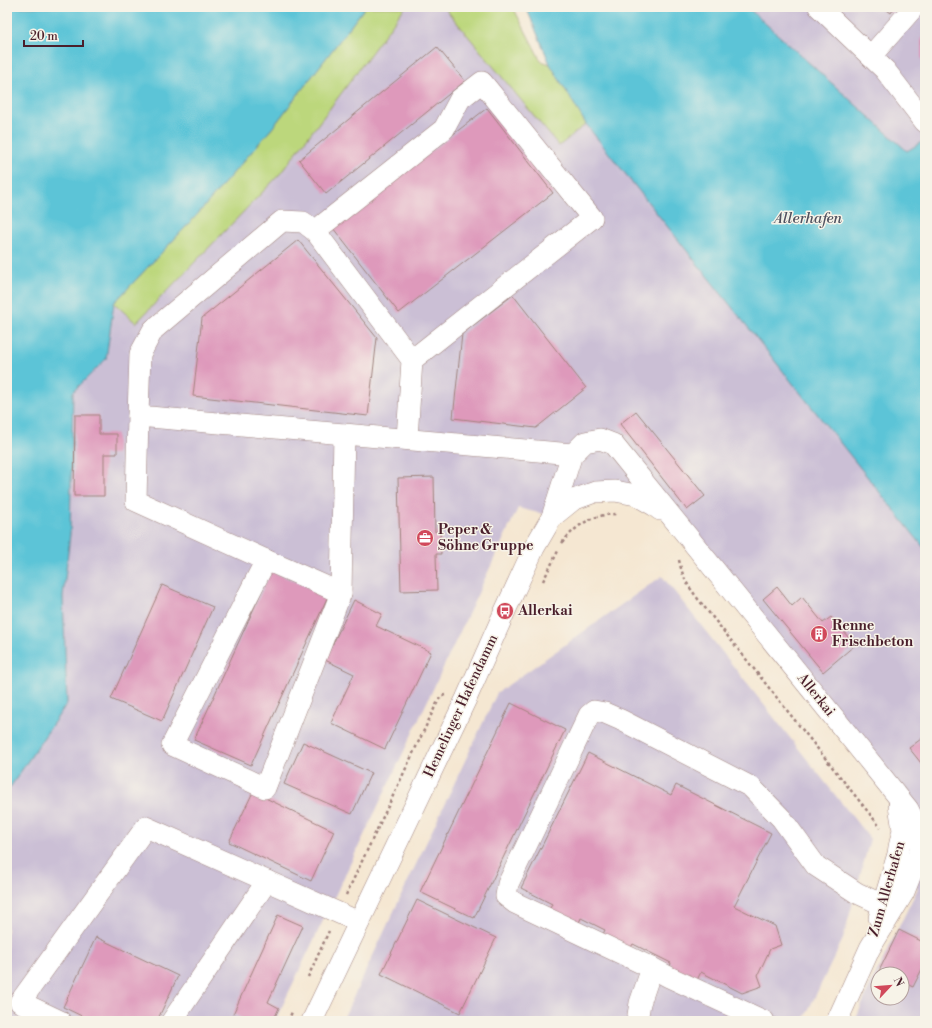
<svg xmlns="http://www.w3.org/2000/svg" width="932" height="1028" viewBox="0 0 932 1028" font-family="'Libre Bodoni',serif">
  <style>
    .industrial { fill: #cbbfd5; fill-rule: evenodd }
    .green { fill: #bcd77c; stroke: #837b54 }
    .water { fill: #5bc4d7; stroke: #527281 }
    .building { fill: #de99bb }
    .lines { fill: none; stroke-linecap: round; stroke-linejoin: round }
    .minor-casing { stroke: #a0837e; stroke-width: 22 }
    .path { stroke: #a0837e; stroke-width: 2.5; stroke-dasharray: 3 3; stroke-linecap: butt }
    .minor { stroke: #fff; stroke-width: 21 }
    .labels { text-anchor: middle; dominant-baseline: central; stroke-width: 3; stroke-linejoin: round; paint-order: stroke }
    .poi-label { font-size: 14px; font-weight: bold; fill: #4a1f2b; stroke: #f7f3e8; text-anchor: start }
    .street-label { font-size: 14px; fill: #4a1f2b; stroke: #f7f3e8 }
    .water-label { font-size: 15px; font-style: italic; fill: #4f515f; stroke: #f7f3e8 }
  </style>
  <rect width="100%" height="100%" fill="#f7f3e8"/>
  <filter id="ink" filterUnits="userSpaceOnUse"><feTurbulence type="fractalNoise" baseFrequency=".025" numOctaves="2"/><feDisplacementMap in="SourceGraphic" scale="8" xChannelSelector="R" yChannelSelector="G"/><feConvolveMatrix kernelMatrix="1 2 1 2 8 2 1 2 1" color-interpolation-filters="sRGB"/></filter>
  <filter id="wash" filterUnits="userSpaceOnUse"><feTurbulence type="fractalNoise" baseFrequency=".012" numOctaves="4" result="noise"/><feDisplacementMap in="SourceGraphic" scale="16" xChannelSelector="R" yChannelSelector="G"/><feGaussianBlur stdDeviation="0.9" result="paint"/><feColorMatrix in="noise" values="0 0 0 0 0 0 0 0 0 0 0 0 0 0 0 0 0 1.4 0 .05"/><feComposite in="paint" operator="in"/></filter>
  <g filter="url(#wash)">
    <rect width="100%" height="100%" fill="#f5e7d2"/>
    <g class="industrial">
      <path d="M405 7H444L558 145 586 124 925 548V1021H855L869 988 918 888 898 883 915 833 676 519 630 489 547 515 518 508 389 783 275 1021H7V792L67 703 63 597 70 534 73 392 106 359 114 303 136 323 280 174 340 95ZM878 974H902V998H878Z"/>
      <path d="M747 7H925V146L922 142 907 151Z"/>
      <path d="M662 576 870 839 843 939 803 1021H342L497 693Z"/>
    </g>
    <g class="green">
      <path d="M365 7H405L340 95 280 174 136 323 114 303 196 216 273 127 353 23Z"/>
      <path d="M444 7H513L541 61 550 64 586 124 559 146Z"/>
    </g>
    <g class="water">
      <path d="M7 7H365L353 23 273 127 196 216 114 303 106 359 73 392 70 534 63 597 67 703 7 792Z"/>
      <path d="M526 7H747L907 151 922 142 925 146V549L592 132 586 124 550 64Z"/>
    </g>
    <g id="blocks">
      <g class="building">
        <path d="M883 7H895L891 13Z"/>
        <path d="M925 28V69L921 57V41Z"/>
        <path d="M437 47 465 81 326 194 299 160Z"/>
        <path d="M487 108 553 193 399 313 333 228Z"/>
        <path d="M298 240 377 338 368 416 193 396 202 318Z"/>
        <path d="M513 295 586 388 536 428 453 418 462 334Z"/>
        <path d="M636 411 705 496 687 510 620 424Z"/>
        <path d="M75 415H99V434H117V454H104V496H74Z"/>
        <path d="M434 477 435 532H440L441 554H436L437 590 401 591 398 478Z"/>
        <path d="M271 571 328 596 251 765 194 740Z"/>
        <path d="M162 585 213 607 162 721 111 699Z"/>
        <path d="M777 587 792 606 802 597 823 623 831 617 855 645 823 672 763 599Z"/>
        <path d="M354 600 382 614 376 626 431 652 385 749 331 723 354 674 325 660Z"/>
        <path d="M511 703 565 730 474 918 420 892Z"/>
        <path d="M925 736V768L909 748Z"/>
        <path d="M303 742 371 773 352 814 284 784Z"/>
        <path d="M588 753 671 795 676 785 771 833 734 906 775 926 781 945 770 949 758 975 762 986 742 993 701 972 697 980 670 967 671 963 633 944 629 950 602 936 605 930 581 918 578 925 549 911 552 904 521 888Z"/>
        <path d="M253 792 334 831 311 881 229 842Z"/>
        <path d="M417 900 496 938 460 1013 381 974Z"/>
        <path d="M278 915 303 926 268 1002 279 1008 273 1021H248L233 1014Z"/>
        <path d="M899 930 925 943V963L913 987 902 982V974H886L879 971Z"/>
        <path d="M96 937 178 976 157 1021H92L63 1007Z"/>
      </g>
    </g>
  </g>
  <g filter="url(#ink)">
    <use href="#blocks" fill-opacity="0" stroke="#a0837e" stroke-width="1"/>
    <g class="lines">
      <g class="minor-casing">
        <g id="minor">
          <path d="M819 7 885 70 925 122"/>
          <path d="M871 56 914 7"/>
          <path d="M315 231 444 129 460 99 482 82 592 218 412 360"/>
          <path d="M138 416 140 354 153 330 282 221 303 222 315 231 412 360 407 439"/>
          <path d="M552 517 572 454 576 451 585 442 600 439 613 444 908 809 917 827 920 848 919 854 904 892 870 948 837 1021"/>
          <path d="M266 560 172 745 265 788 341 593 344 434 572 454"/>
          <path d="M341 593 266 560 136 501 138 416 344 434"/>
          <path d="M879 918 898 854 899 847 903 830 899 805"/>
          <path d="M652 968 669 977 764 1021"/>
          <path d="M60 1021 20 1002 146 827 359 922"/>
          <path d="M172 1021 267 881"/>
          <path d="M312 1021 466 699 505 611 534 548 552 517 573 500 595 492 615 491 636 495 655 506 660 510"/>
          <path d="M637 1021 640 1003 652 968 515 903 506 896 508 884 589 715 594 711 605 713 621 720 751 787 782 819 816 866 857 893 883 905"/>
        </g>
      </g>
      <g class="path">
        <path d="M562 543C576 525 593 514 617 514"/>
        <path d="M679 560C683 579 687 584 698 599L881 828"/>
        <path d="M543 581 559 549"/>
        <path d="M346 895 435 707 441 696 445 695"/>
        <path d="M308 977 329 931"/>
        <path d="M288 1021 292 1012"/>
      </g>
      <use href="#minor" class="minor"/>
    </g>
  </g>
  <defs>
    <g id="office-disc" transform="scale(0.9)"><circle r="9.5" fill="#d1495b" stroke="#f7f3e8"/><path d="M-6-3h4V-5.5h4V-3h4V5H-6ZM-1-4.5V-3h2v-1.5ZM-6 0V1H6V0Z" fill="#fff"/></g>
    <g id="bus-disc" transform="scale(0.9)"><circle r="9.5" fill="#d1495b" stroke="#f7f3e8"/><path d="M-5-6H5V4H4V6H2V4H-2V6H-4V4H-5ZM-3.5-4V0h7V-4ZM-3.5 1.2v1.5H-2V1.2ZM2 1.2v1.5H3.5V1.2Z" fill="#fff"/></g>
    <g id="building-disc" transform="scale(0.9)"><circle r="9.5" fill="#d1495b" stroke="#f7f3e8"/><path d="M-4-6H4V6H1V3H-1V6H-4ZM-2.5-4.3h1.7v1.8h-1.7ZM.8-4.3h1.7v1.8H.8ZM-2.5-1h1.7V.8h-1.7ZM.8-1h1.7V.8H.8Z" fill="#fff"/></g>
  </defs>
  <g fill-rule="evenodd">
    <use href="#office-disc" x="425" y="538"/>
    <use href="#bus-disc" x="505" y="611"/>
    <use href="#building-disc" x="819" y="634"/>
  </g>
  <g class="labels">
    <g class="poi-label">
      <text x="438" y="530">Peper &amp;<tspan x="438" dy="16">Söhne Gruppe</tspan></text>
      <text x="518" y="611">Allerkai</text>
      <text x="832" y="626">Renne<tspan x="832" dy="16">Frischbeton</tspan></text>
    </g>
    <g class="street-label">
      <text transform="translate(816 695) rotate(51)">Allerkai</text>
      <text transform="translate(461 706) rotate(-65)">Hemelinger Hafendamm</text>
      <text transform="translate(887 889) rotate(-74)">Zum Allerhafen</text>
    </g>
    <g class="water-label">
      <text x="808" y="218">Allerhafen</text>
    </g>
  </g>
  <rect width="932" height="1028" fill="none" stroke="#f7f3e8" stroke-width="24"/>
  <g transform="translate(890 986) rotate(64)"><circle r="19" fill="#f7f3e8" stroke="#b29e9c"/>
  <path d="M0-3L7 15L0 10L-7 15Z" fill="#d1495b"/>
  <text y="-6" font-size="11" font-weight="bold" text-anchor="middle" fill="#4a1f2b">N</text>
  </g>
  <path d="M24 40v6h59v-6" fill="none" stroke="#4a1f2b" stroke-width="2"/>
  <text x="30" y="40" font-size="12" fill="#4a1f2b" stroke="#f7f3e8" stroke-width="3" paint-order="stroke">20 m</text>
</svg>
